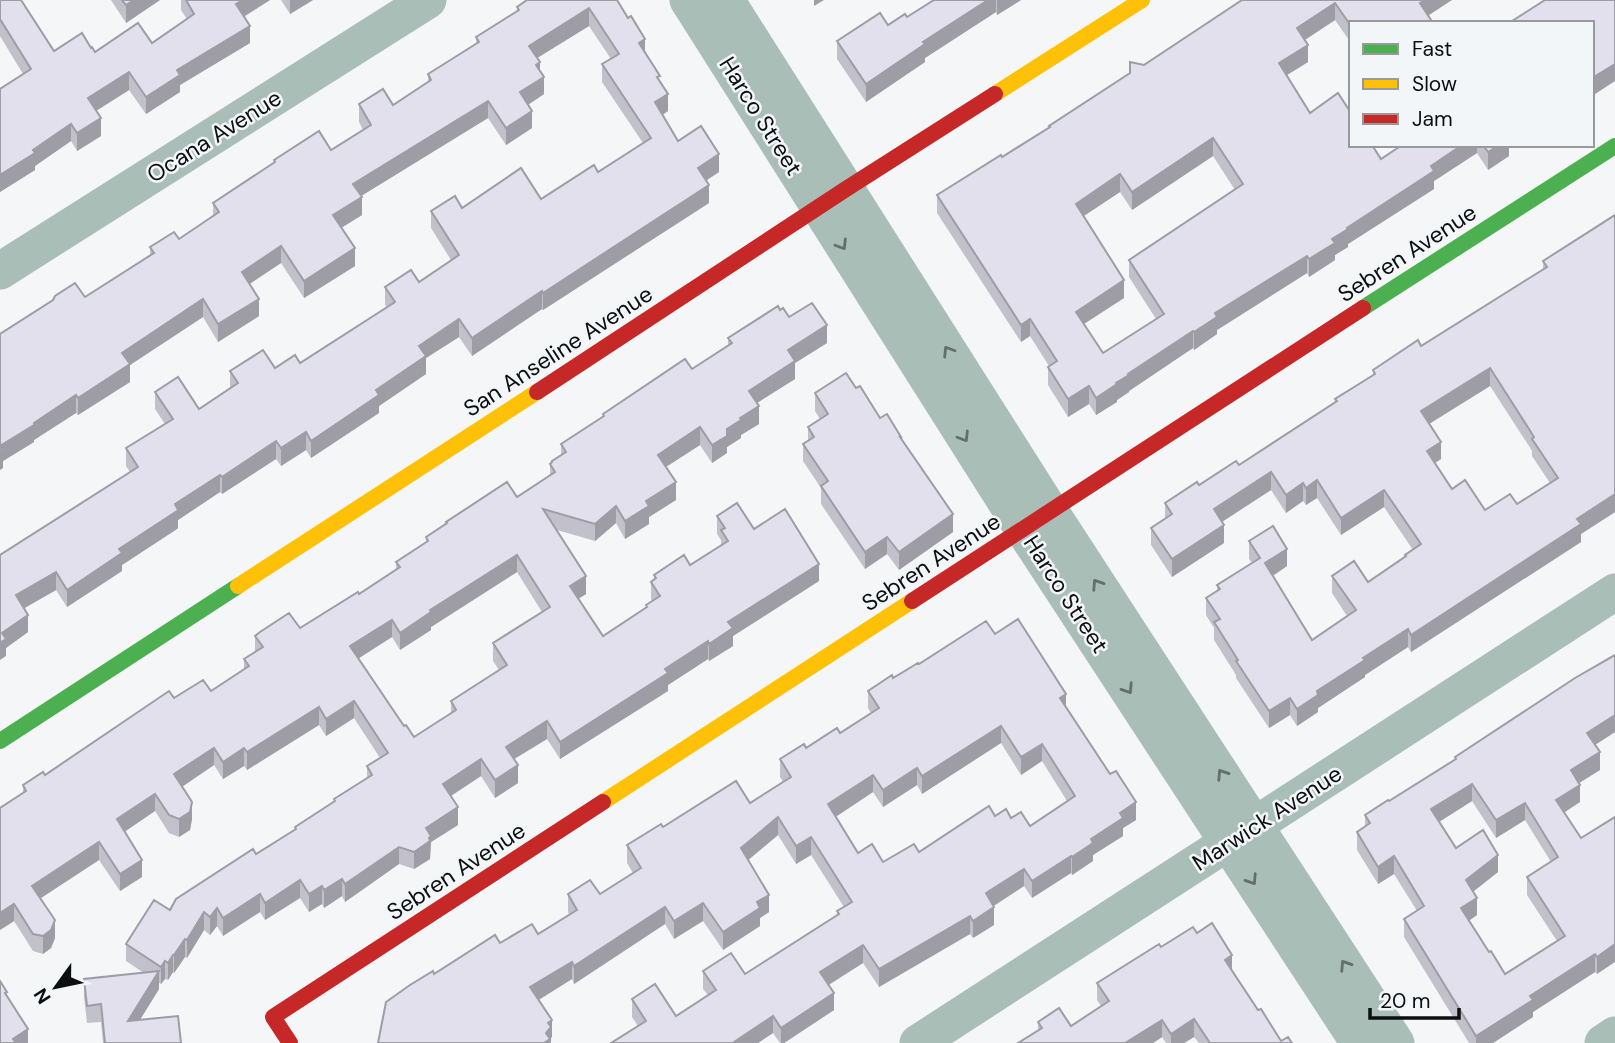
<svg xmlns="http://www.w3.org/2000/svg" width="1615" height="1043" viewBox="0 0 1615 1043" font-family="'DM Sans',sans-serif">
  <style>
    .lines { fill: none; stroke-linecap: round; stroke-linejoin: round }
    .street { stroke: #aabeb8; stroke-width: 37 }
    .fast { stroke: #4caf50; stroke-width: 16 }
    .slow { stroke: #ffc107; stroke-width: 16 }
    .jam { stroke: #c62828; stroke-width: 16 }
    .wall { fill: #c2c1cb; fill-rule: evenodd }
    .shaded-wall { fill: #9e9da5 }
    .building { fill: #e1e0ec; stroke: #9e9da5; stroke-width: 2; fill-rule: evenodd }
    .oneway { stroke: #636f6c }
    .labels { text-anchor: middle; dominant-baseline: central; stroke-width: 5; stroke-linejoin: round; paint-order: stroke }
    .street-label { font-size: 23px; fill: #0d0e0f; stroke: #f3f6f8 }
  </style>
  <rect width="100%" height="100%" fill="#f4f6f7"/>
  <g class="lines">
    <g class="street">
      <path d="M688 0 1023 529 1359 1043"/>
      <path d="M726 0 1050 511 1396 1043"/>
      <path d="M0 271 428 0"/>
      <path d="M918 1043 1615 592"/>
      <path d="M1603 1043 1615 1035"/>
    </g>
    <g class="fast">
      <path d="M1363 308 1615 146"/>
      <path d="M0 741 238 586"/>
    </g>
    <g class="slow">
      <path d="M995 94 1142 0"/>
      <path d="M238 586 537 392"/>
      <path d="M603 802 912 601"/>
    </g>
    <g class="jam">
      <path d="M537 392 846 189 995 94"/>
      <path d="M912 601 1363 308"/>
      <path d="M290 1043 273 1017 603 802"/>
    </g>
  </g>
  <g class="wall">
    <path d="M0 0 54 51 91 48 95 52 152 43 187 19 181 10V0H270L244 17 250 43 180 85V92L146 114 129 90 96 111 101 136 77 151 71 141 35 166V170L0 192V89L23 74 0 36Z"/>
    <path d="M111 0H160L126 23Z"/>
    <path d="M281 0H313L290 14Z"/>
    <path d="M617 0 660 81 668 111 662 115 678 141 719 172 706 180 709 203 543 310 542 309 472 356 459 337 426 358V374L379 406V413L311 458 306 450 281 466 276 459 222 494 220 492 178 520V528L177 529 122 565V571L67 607 56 590 24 608 28 632 6 648V656L0 555 130 472 126 466V448L165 424 155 409V392L199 409 230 389V371L275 368 300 363 387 307 385 305V287L419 282 451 260 431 228V211L541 199 598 172 643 143 602 82V64L611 59 589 26 537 58 544 94 528 105 532 128 506 145 488 118 361 196 362 215 341 228 355 266 304 298 281 263 249 284 259 316 218 342 203 317 130 365V382L78 415 76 413 34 440V442L3 461V468L0 334 85 297 150 256V247L179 239 213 216V203L274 163V160L331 150 363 130 359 122V104L393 105 428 82V74L476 43V37L517 11V7Z"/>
    <path d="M934 0H1021L997 15 996 12 925 58V62L866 102 837 59V41L888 25 907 17Z"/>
    <path d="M1242 0H1452L1351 23V43L1335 20 1305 40 1308 62 1287 75 1310 113 1381 159 1402 145H1513L1509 148V156L1488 170 1477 153 1434 181V189L1348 244V247L1335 255V260L1309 277 1307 273 1217 330V334L1194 350 1193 348 1129 391V392L1117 400V402L1096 415 1089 404 1068 417 1048 385V367L1049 366 1030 336 1021 342 937 213V195L1002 157 1049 128V126ZM1213 156 1235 190 1129 260V277L1156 319 1103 353 1084 324 1124 298 1084 216 1120 192 1132 210Z"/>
    <path d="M1615 215V512L1581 534V542L1411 652 1408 647 1365 675V677L1318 708V712L1297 726 1290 715 1269 728 1236 678V675L1214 640V628L1206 615V598L1217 591V585L1252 563 1249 559V541L1287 566 1273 576 1312 640 1347 616 1332 593V576L1368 582 1405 557V555L1413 550 1384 507 1341 535 1317 498 1306 505 1303 501 1286 513 1271 490 1222 522 1224 543 1172 577 1151 545V528L1165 519V503L1239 465 1335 403V399L1373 375V370L1421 346 1543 270V261ZM1490 386 1529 446 1532 451V456L1550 483 1517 504 1485 510 1452 489 1435 463 1441 459 1429 424Z"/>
    <path d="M780 310 827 343 795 363V379L757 403 759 424 741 435V438L727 447V453L712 463 700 445 666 467 676 500 649 517V524L625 539 616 523 595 541 557 530 586 594 578 599 603 636 646 608V605L652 601 651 599V582L654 579V575L690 565 721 545V540L717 534V516L754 529 819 581 733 636V646L709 661 708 659 668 685V691L560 759 547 739 514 759 518 783 495 798 481 776 451 796 458 825 431 842 430 859 414 869 399 864 345 902 342 896 324 908 322 904 309 912 300 898 265 920 260 912 223 936 217 926 210 935 204 930 187 958 185 957 174 973 173 972 168 980 165 979 161 984 159 983V989L140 1020 181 1043H103L101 1022 87 1023 84 997V979L144 973 126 961V944L170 910 295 829V827L334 802V799L367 778V766L380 758 354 718 326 736 319 725 247 770 244 766 223 779 214 765 182 787 192 819 190 830 179 837 169 833 155 811 125 831 142 877 120 891 99 860 40 898 55 938 51 948 43 954 33 951 14 921 0 930 23 793V785L45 775 174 698 211 691 244 670V659L255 652V636L300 628 359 594 396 570V562L426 542V537L446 524V522L517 497 550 476V464L561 455V444L603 416V414L692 369 728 345V338ZM517 572 542 612 493 643V661L499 670 451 701V713L414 737 404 726 358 658 392 637 400 650 431 630V627Z"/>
    <path d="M856 388 880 418 901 439 953 532 899 570 887 554 865 569 821 504V488L803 461V444L808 441V427L820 419 815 411V393Z"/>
    <path d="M995 634 1066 708 1136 820 1123 828V836L1093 855V861L1072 875 1071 873 1032 898 1024 886 993 906 994 925 973 938 970 934 879 987 863 963 829 985 834 1010 784 1043H780L773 1033 758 1043H611L638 1026 632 1017V999L676 1016 708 995 703 989V971L745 974 837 916V911L844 907 811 855 796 864 778 835 748 860 769 912 760 918V926L723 950 703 921 674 939 665 924 574 984 572 979 539 1000 552 1037 551 1038V1043L434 974 500 943 538 934 569 914 568 912V894H600L633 873 627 863V845L663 827 750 803 783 782 780 777V759L840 733 871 713 868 708V691L919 664ZM1001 743 1021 775 1042 761 1067 801 1030 826 1011 818 995 816 919 852 883 862 858 853 835 817 873 792 883 807 917 785 922 794Z"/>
    <path d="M1615 655V732L1595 745 1600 770 1579 783 1580 802 1564 812 1581 838 1615 817 1597 974 1595 972 1533 1012V1017L1493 1043H1469L1404 937V919L1417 911 1394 874 1378 884 1357 850V832L1365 827V815L1389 801 1455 760V757ZM1472 801 1496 838 1525 820 1551 862 1527 877V895L1557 941 1505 974 1489 952 1469 921 1477 915 1473 892 1498 872 1456 848 1439 822Z"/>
    <path d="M1197 933 1232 971 1258 1010 1281 1041 1292 1043H1199L1194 1037 1184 1043H1166L1162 1037 1153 1043H1018L1038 1030V1022L1071 1026 1101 1006 1097 1000V983L1161 947Z"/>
  </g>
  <g class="shaded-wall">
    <path d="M134 0H160L126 23V5Z"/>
    <path d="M243 0H270L236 21V4Z"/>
    <path d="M290 0H313L290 14Z"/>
    <path d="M814 0H824L814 6Z"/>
    <path d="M988 0H996V12L925 58V62L866 102V84L923 42Z"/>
    <path d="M997 0H1021L997 15Z"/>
    <path d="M1425 0H1452L1420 21V3Z"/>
    <path d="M1335 3V20L1297 45V28Z"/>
    <path d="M589 8V26L529 63V46Z"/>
    <path d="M250 26V43L180 85V92L146 114V97L177 70Z"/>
    <path d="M645 39V57L639 43Z"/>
    <path d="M1308 45V62L1279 80V63Z"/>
    <path d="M540 62V80L544 77V94L520 110V92L536 65Z"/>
    <path d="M1615 64V81L1592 96V78Z"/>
    <path d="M129 72V90L88 116V98Z"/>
    <path d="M668 94V111L655 120V102Z"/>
    <path d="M488 101V118L353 201V184Z"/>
    <path d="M532 111V128L506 145V128Z"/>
    <path d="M101 118V136L77 151V133Z"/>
    <path d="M71 124V141L35 166V170L0 192V175L33 150Z"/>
    <path d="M1213 138V156L1132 210V192Z"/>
    <path d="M1462 145H1477V153L1434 181V189L1348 244V247L1335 255V260L1309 277V259L1332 239 1431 166Z"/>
    <path d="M1499 145H1513L1509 148V156L1488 170V152Z"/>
    <path d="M719 154V172L698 186V168Z"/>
    <path d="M1120 174V192L1076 221V204Z"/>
    <path d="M709 185V203L543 310V293Z"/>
    <path d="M362 197V215L333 233V215Z"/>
    <path d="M281 246V263L242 289V272Z"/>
    <path d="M355 248V266L304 298V281Z"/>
    <path d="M1307 256V273L1217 330V334L1194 350V332L1215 313Z"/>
    <path d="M1124 280V298L1076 329V312Z"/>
    <path d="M542 291V309L472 356V338Z"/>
    <path d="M203 299V317L130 365V382L78 415V398L122 353Z"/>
    <path d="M259 299V316L218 342V324Z"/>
    <path d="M459 319V337L426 358V374L379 406V413L311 458V441L376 390 419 346Z"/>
    <path d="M1030 319V336L1021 342V325Z"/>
    <path d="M827 325V343L795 363V379L749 408V391L788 350Z"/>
    <path d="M1193 331V348L1129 391V392L1117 400V402L1096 415V398L1128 374Z"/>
    <path d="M1490 368V386L1421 429V411Z"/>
    <path d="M1089 386V404L1068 417V399Z"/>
    <path d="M76 395V413L34 440V442L3 461V468L0 470V446Z"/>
    <path d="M759 406V424L741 435V438L727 447V453L712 463V445L727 429 740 418Z"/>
    <path d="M700 427V445L658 472V455Z"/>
    <path d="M306 432V450L281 466V448Z"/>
    <path d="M276 441V459L222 494V477Z"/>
    <path d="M1441 442V459L1427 468V451Z"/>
    <path d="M1271 472V490L1214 527V509Z"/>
    <path d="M220 475V492L178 520V528L177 529 122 565V571L67 607V590L175 504Z"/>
    <path d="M1317 480V498L1306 505V488Z"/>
    <path d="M676 482V500L649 517V524L625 539V521L646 501Z"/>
    <path d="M1303 483V501L1286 513V495Z"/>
    <path d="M1384 490V507L1341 535V518Z"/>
    <path d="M1615 494V512L1581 534V542L1411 652V635L1577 519Z"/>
    <path d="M616 506V523L595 541V524Z"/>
    <path d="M953 514V532L899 570V552Z"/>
    <path d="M1224 525V543L1172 577V559Z"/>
    <path d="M887 537V554L865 569V552Z"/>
    <path d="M1287 549V566L1265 581V563Z"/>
    <path d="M517 555V572L431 627V630L400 650V633L430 610Z"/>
    <path d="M819 564V581L733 636V646L709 661V644L728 622Z"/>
    <path d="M56 572V590L16 613V595Z"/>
    <path d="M586 576V594L570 604V586Z"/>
    <path d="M28 615V632L6 648V656L0 660V643L2 633Z"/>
    <path d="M392 620V637L350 664V646Z"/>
    <path d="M1408 629V647L1365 675V677L1318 708V712L1297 726V709L1317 691 1363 658Z"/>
    <path d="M708 641V659L668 685V691L560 759V742L665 669Z"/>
    <path d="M1066 694V711L1060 698Z"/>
    <path d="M1290 698V715L1269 728V711Z"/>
    <path d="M354 701V718L326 736V719Z"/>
    <path d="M319 707V725L247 770V752Z"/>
    <path d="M1615 715V732L1587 750V733Z"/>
    <path d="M547 721V739L506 764V747Z"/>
    <path d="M1001 726V743L922 794V776Z"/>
    <path d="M1042 744V761L1021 775V757Z"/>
    <path d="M214 748V765L174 792V774Z"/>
    <path d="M244 748V766L223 779V762Z"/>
    <path d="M1600 752V770L1571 788V770Z"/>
    <path d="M481 759V776L443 801V784Z"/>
    <path d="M518 765V783L495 798V780Z"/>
    <path d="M917 768V785L883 807V790Z"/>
    <path d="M873 775V792L828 822V804Z"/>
    <path d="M1472 784V801L1431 827V809Z"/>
    <path d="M1580 785V802L1556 818V800Z"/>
    <path d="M155 794V811L117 837V819Z"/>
    <path d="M192 802V819L190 830 179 837V819Z"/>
    <path d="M1136 802V820L1123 828V836L1093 855V861L1072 875V857L1120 813Z"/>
    <path d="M1525 803V820L1496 838V820Z"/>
    <path d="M458 807V825L431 842 430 859 414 869V852L426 828Z"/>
    <path d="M778 817V835L741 866V848Z"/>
    <path d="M811 837V855L796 864V846Z"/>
    <path d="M99 842V860L32 904V886Z"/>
    <path d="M399 847V864L345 902V884Z"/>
    <path d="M1498 855V872L1466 897V880Z"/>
    <path d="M1071 856V873L1032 898V881Z"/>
    <path d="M1394 856V874L1378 884V867Z"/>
    <path d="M142 860V877L120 891V874Z"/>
    <path d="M1024 869V886L986 911V893Z"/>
    <path d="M342 879V896L324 908V890Z"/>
    <path d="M300 880V898L265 920V903Z"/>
    <path d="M322 886V904L309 912V894Z"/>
    <path d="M260 894V912L223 936V918Z"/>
    <path d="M769 895V912L760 918V926L723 950V932L757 902Z"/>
    <path d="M1477 898V915L1461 926V908Z"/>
    <path d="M703 903V921L674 939V921Z"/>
    <path d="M14 904V921L0 930V913Z"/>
    <path d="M665 907V924L574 984V966Z"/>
    <path d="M994 907V925L973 938V921Z"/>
    <path d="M217 908V926L210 935V917Z"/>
    <path d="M204 912V930L187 958V940Z"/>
    <path d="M970 916V934L879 987V969Z"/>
    <path d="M55 920V938L51 948 43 954V936Z"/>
    <path d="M185 939V957L174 973V955Z"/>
    <path d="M1615 944V962L1597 974V957Z"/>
    <path d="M863 945V963L820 990V972Z"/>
    <path d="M1595 954V972L1533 1012V1017L1493 1043H1476V1036L1530 996Z"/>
    <path d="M173 955V972L168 980V963Z"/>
    <path d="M1232 955V972L1225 960Z"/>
    <path d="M165 961V979L161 984V967Z"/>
    <path d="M572 962V979L530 1005V987Z"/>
    <path d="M159 971V989L128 1039V1021Z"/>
    <path d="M834 993V1010L784 1043H781V1028Z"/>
    <path d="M773 1016V1033L758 1043H734V1042Z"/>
    <path d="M1194 1019V1037L1184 1043H1171V1034Z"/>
    <path d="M552 1020V1037L551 1038V1043H544L548 1023Z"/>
    <path d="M1162 1020V1037L1153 1043H1125Z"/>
    <path d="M28 1029V1043H13V1039Z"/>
  </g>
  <g class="building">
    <path d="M0 0H21L54 51 82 33 91 48 92 47 95 52 138 23 152 43 194 14 186 0H243L236 4 250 26 177 70 180 75 146 97 129 72 88 98 101 118 77 133 71 124 33 150 35 153 0 175V89L31 69 0 19Z"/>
    <path d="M122 0H134L126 5Z"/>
    <path d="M527 0H617L628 18 631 16 645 39 639 43 660 76 657 77 668 94 655 102 678 141 701 126 719 154 698 168 709 185 543 293 542 291 472 338 459 319 419 346 426 356 376 390 379 395 311 441 306 432 281 448 276 441 222 477 220 475 175 504 178 510 177 511 119 549 122 553 67 590 56 572 16 595 28 615 2 633 6 639 0 643V555L138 467 126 448 173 419 155 392 178 377 199 409 238 383 230 371 263 350 275 368 295 355 300 363 395 302 385 287 411 270 419 282 459 255 431 211 455 196 462 208 521 168 541 199 594 165 598 172 651 138 602 64 619 54 589 8 529 46 540 62 536 65 544 77 520 92 532 111 506 128 488 101 353 184 362 197 333 215 355 248 304 281 281 246 242 272 259 299 218 324 203 299 122 353 130 364 78 398 76 395 34 423V425L0 446 3 450 0 452V334L53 300 55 296 75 283 85 297 154 253 150 247 174 232 179 239 219 212 213 203 275 162 274 160 319 131 331 150 371 125 359 104 383 89 393 105 431 80 428 74 479 42 476 37 519 10 517 7Z"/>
    <path d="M934 0H988L923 42 925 44 866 84 837 41 880 13 888 25 905 14 907 17Z"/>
    <path d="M1242 0H1425L1420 3 1433 23H1351V26L1335 3 1297 28 1308 45 1279 63 1310 113 1338 93 1351 113V145H1372L1381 159 1402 145H1462L1431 166 1434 171 1347 228 1348 229 1332 239 1335 243 1309 259 1307 256 1215 313 1217 317 1194 332 1193 331 1128 374 1129 375 1116 383 1117 384 1096 398 1089 386 1068 399 1048 367 1057 361 1030 319 1021 325 937 195 1001 155 1002 157 1050 127 1049 126 1130 73V62L1144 65ZM1213 138 1243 184 1129 260 1164 314 1103 353 1076 312 1124 280 1076 204 1120 174 1132 192Z"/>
    <path d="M1545 0H1615V64L1592 78V23H1509Z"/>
    <path d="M1483 145H1499L1488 152Z"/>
    <path d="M1615 215V494L1577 519 1581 524 1411 635 1408 629 1363 658 1365 660 1317 691 1318 695 1297 709 1290 698 1269 711 1236 661 1238 660 1214 622 1220 619 1206 598 1220 589 1217 585 1260 558 1249 541 1273 526 1287 549 1265 563 1312 640 1356 610 1332 576 1354 561 1368 582 1406 556 1405 555 1421 544 1384 490 1341 518 1317 480 1306 488 1303 483 1286 495 1271 472 1214 509 1224 525 1172 559 1151 528 1172 514 1165 503 1197 482 1199 485 1236 461 1239 465 1337 401 1335 399 1375 374 1373 370 1418 340 1421 346 1547 267 1543 261ZM1490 368 1529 429 1534 437 1532 439 1558 478 1517 504 1510 494 1485 510 1465 480 1452 489 1427 451 1441 442 1421 411Z"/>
    <path d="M812 303 827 325 788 350 795 361 749 391 759 406 740 418 741 420 727 429V436L712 445 700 427 658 455 676 482 646 501 649 506 625 521 616 506 595 524 543 509 586 576 570 586 603 636 647 607 646 605 660 596 651 582 656 578 654 575 684 555 690 565 728 541 721 530 725 528 717 516 737 503 754 529 785 509 819 564 728 622 733 628 709 644 708 641 665 669 668 673 560 742 547 721 506 747 518 765 495 780 481 759 443 784 458 807 426 828 431 836 429 838 430 841 414 852 399 847 345 884 342 879 324 890 322 886 309 894 300 880 265 903 260 894 223 918 217 908 210 917 204 912 187 940 185 939 174 955H173L168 963 165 961 161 967 126 944 154 900 170 910 176 899 253 849 256 854 296 829 295 827 335 801 334 799 372 775 367 766 388 753 354 701 326 719 319 707 247 752 244 748 223 762 214 748 174 774 192 802 190 812 179 819 169 815 155 794 117 819 142 860 120 874 99 842 32 886 55 920 51 930 43 936 33 934 14 904 0 913V808L26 791 23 785 43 772 45 775 169 691 174 698 203 680 211 691 249 666 244 659 263 647 255 636 260 632 289 613 300 628 358 592 359 594 400 567 396 562 428 541 426 537 447 523 446 522 507 482 517 497 555 472 550 464 552 462V461L566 452 561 444 604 416 603 414 685 359 692 369 732 343 728 338 778 306 780 310 783 308 789 317ZM517 555 550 607 493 643 507 665 451 701 456 710 414 737 406 725 404 726 350 646 392 620 400 633 431 612 430 610Z"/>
    <path d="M846 373 856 388 860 386 880 418 887 414 901 437H900L953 514 899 552 887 537 865 552 821 486 828 481 803 444 814 437 808 427 828 414 815 393Z"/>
    <path d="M1018 619 1066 694 1060 698 1110 774 1116 771 1136 802 1120 813 1123 818 1091 839 1093 843 1072 857 1071 856 1032 881 1024 869 986 893 994 907 973 921 970 916 879 969 863 945 820 972 834 993 781 1028 773 1016 734 1042V1043H611L646 1021 632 999 655 984 676 1016 716 990 703 971 731 953 745 974 839 914 837 911 852 902 811 837 796 846 778 817 741 848 769 895 757 902 760 908 723 932 703 903 674 921 665 907 574 966 572 962 530 987 552 1020 548 1023 551 1027 546 1033 550 1039 544 1043H378L386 1002 410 985 433 971 434 974 495 935 500 943 532 924 538 934 577 910 568 894 590 880 600 894 641 868 627 845 661 824 663 827 736 781 750 803 791 777 780 759 804 744 806 748 837 728 840 733 879 708 868 691 892 675 893 678 918 663 919 664 986 621 995 634ZM1001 726 1021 757 1042 744 1075 796 1030 826 1021 812 1011 818 1006 809 995 816 989 806 919 852 914 844 883 862 872 844 858 853 828 804 873 775 883 790 917 768 922 776Z"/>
    <path d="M1615 655V715L1587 733 1600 752 1571 770 1580 785 1556 800 1581 838 1615 817V944L1597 957 1595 954 1530 996 1533 1000 1476 1036 1404 919 1424 906 1394 856 1378 867 1357 832 1370 823 1365 815 1388 800 1389 801 1456 759 1455 757 1575 678ZM1472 784 1496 820 1525 803 1558 857 1527 877 1565 936 1505 974 1491 951 1489 952 1461 908 1477 898 1466 880 1498 855 1483 830 1456 848 1431 809Z"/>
    <path d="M1212 923 1232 955 1225 960 1258 1010 1261 1009 1281 1041 1288 1037 1292 1043H1210L1194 1019 1171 1034 1162 1020 1125 1043H1018L1042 1028 1038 1022 1059 1008 1071 1026 1109 1001 1097 983 1159 944 1161 947 1193 927 1197 933Z"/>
    <path d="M159 971 128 1021 178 1016 181 1043H105L101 1004 87 1006 84 979Z"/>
    <path d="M0 981 7 992 5 993 28 1029 13 1039 16 1043H0Z"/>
  </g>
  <defs><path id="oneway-chevron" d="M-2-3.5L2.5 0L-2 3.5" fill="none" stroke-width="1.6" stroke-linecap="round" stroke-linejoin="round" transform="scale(1.75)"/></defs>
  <g class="oneway">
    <use href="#oneway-chevron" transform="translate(842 245) rotate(58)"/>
    <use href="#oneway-chevron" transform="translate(948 351) rotate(-122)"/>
    <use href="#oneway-chevron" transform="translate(964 437) rotate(58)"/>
    <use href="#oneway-chevron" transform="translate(1097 584) rotate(-123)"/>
    <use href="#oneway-chevron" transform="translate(1128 689) rotate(57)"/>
    <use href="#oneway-chevron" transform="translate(1222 774) rotate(-123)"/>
    <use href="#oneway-chevron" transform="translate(1252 880) rotate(57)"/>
    <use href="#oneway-chevron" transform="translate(1345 965) rotate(-123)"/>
  </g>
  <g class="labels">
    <g class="street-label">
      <text transform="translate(761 116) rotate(58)">Harco Street</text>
      <text transform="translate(214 136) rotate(-32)">Ocana Avenue</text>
      <text transform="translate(1407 253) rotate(-33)">Sebren Avenue</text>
      <text transform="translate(558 351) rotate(-33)">San Anseline Avenue</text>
      <text transform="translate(931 562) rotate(-33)">Sebren Avenue</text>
      <text transform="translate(1066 594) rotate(57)">Harco Street</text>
      <text transform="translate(1267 818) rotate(-33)">Marwick Avenue</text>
      <text transform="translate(456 871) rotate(-33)">Sebren Avenue</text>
    </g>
  </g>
  <rect x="1349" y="21" width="245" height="126" fill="#f3f6f8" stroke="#97999b" stroke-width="2"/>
  <rect x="1363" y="44" width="35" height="10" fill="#4caf50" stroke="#97999b" stroke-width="2"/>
  <text x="1412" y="56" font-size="21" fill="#0d0e0f">Fast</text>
  <rect x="1363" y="79" width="35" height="10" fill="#ffc107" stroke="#97999b" stroke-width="2"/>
  <text x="1412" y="91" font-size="21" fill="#0d0e0f">Slow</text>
  <rect x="1363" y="114" width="35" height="10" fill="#c62828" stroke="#97999b" stroke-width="2"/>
  <text x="1412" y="126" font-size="21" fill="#0d0e0f">Jam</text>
  <g transform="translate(56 987) rotate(237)" stroke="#f3f6f8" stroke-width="5" paint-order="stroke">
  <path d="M0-5L12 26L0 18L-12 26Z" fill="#0d0e0f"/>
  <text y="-10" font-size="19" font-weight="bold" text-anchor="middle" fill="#0d0e0f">N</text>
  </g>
  <path d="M1370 1008v10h89v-10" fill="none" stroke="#0d0e0f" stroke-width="3.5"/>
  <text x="1380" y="1008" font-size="21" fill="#0d0e0f" stroke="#f3f6f8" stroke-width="5" paint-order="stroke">20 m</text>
</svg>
